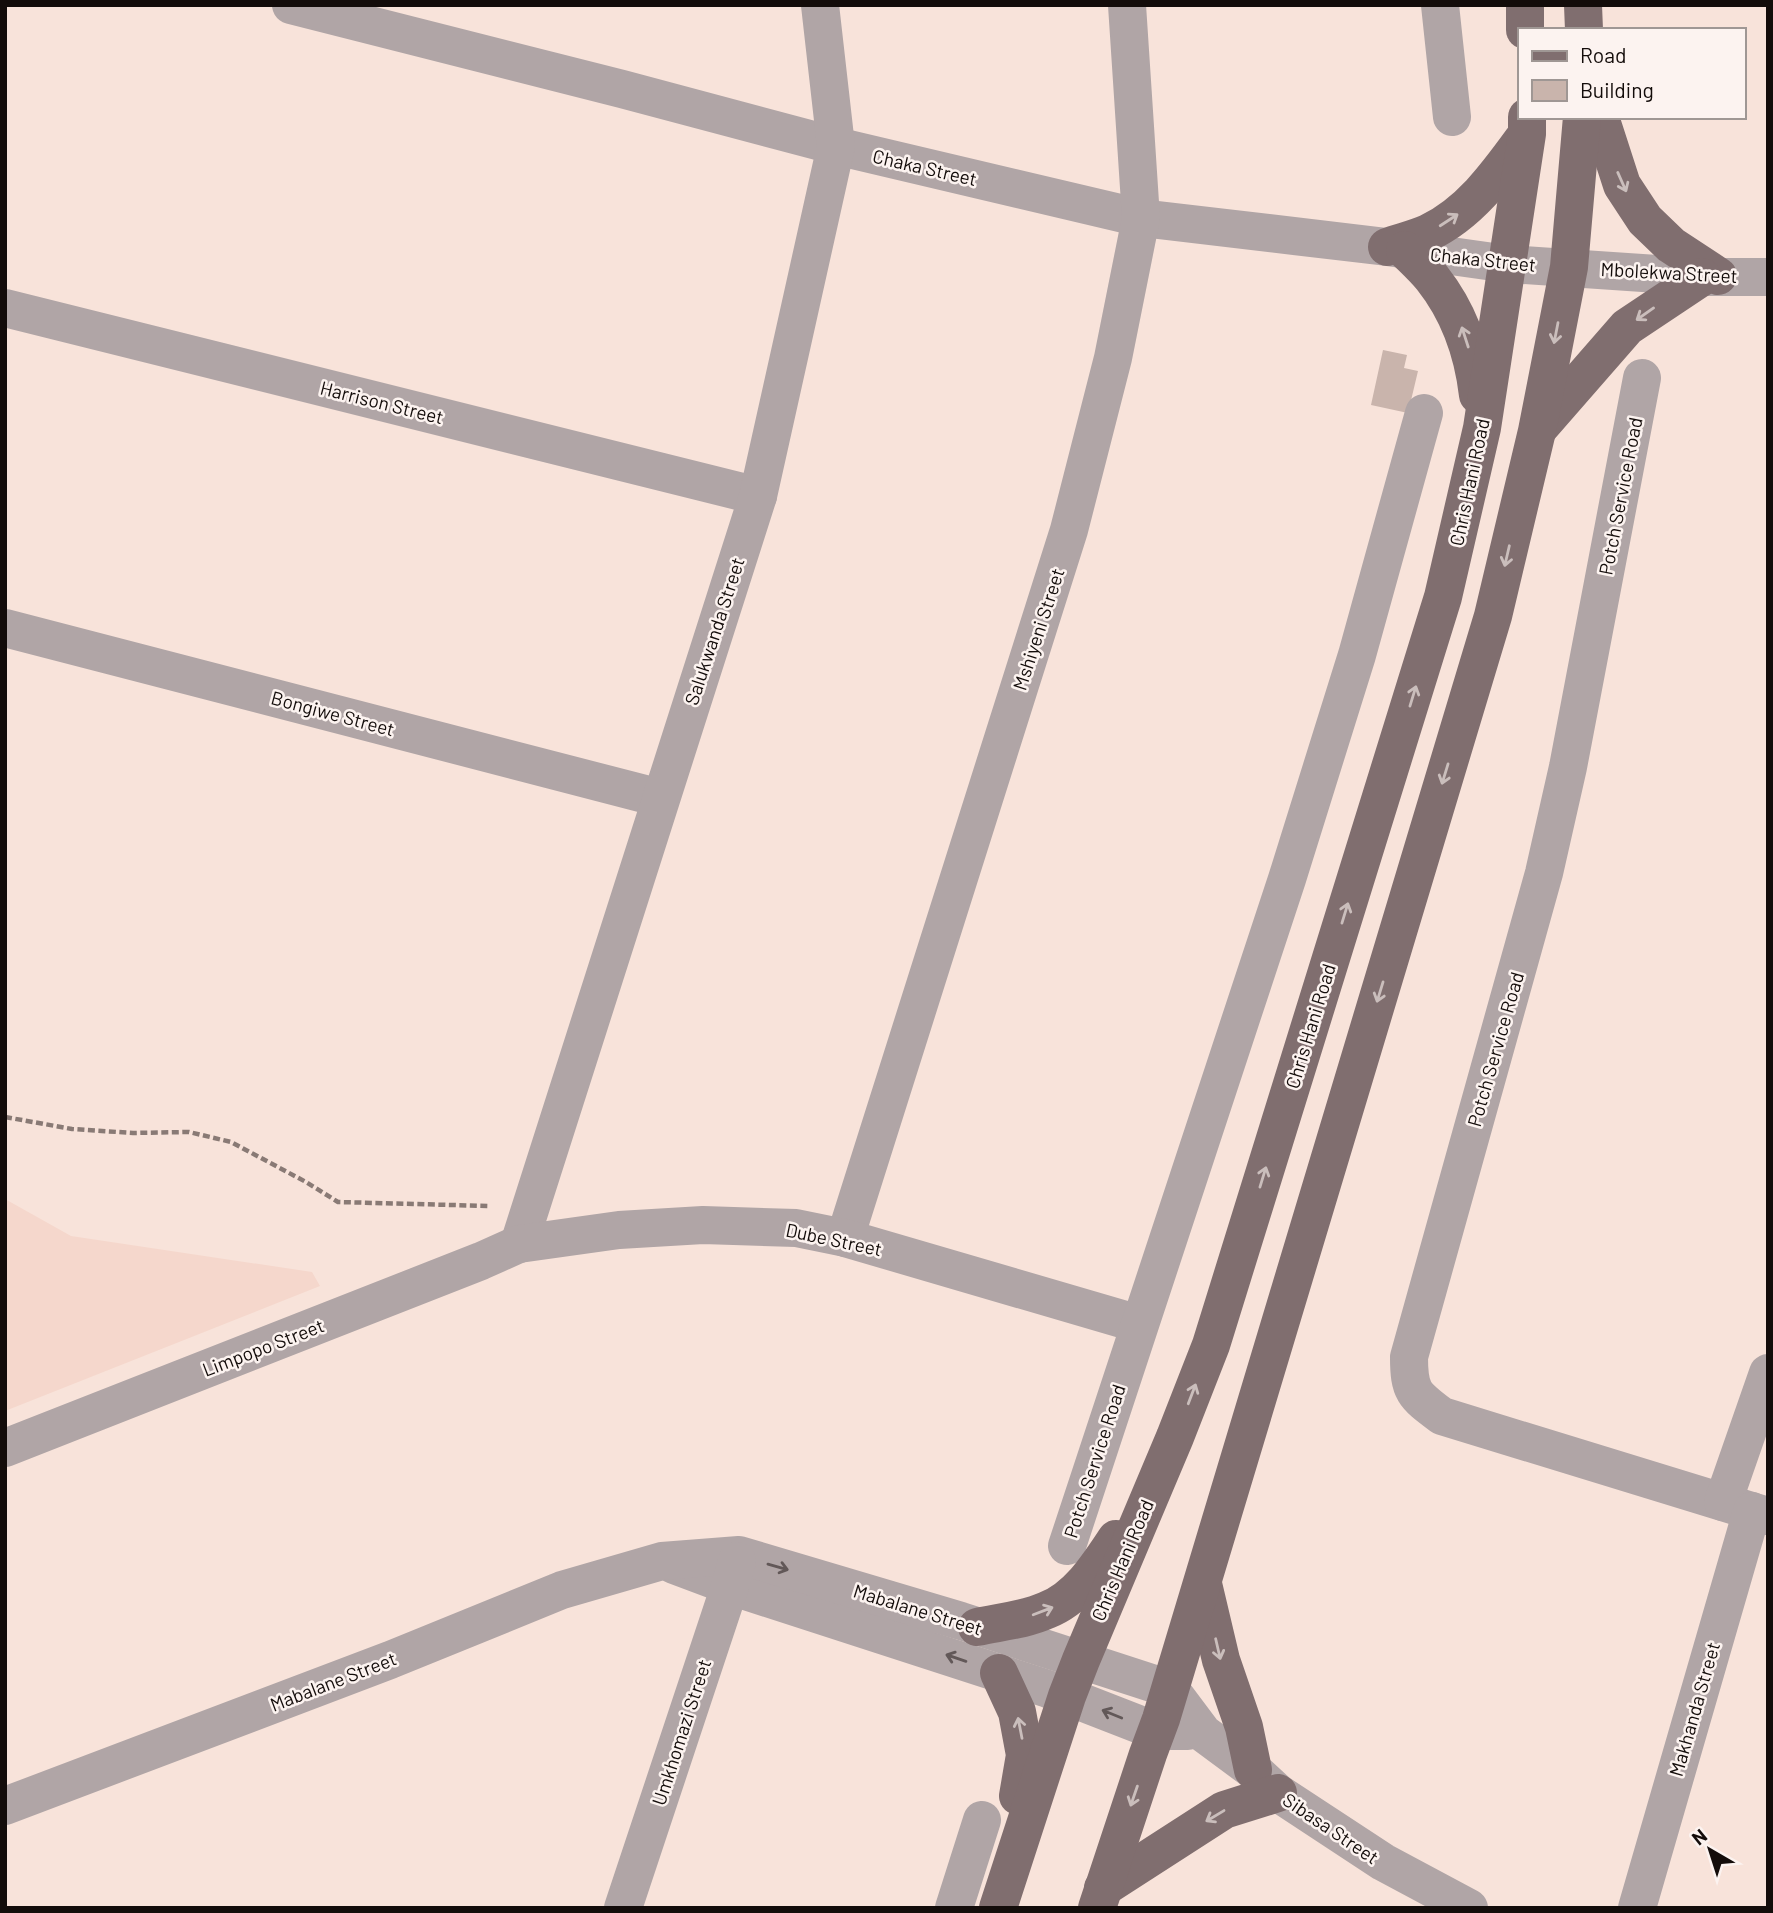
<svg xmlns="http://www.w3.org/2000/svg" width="1773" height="1913" viewBox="0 0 1773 1913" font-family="Barlow,sans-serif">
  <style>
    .built { fill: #f5d7cc }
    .building { fill: #c9b4ac }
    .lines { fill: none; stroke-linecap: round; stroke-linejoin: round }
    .path { stroke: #897a75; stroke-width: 4.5; stroke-dasharray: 7 3.5; stroke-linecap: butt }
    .minor { stroke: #b0a5a6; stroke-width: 38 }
    .major { stroke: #806e6f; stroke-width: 38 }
    .oneway { stroke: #cabebc }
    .oneway2 { stroke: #625858 }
    .labels { text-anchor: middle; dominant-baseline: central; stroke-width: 5; stroke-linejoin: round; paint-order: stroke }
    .street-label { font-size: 19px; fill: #130c0a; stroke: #fcf3f0 }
  </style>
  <rect width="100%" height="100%" fill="#f8e3da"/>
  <path class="built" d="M5 1199 71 1236 312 1272 320 1286 5 1411Z"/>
  <path class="building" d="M1383 350 1407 355 1404 368 1418 371 1408 413 1371 405Z"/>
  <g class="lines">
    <path class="path" d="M5 1117 72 1129 133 1133 189 1132 231 1142 306 1182 338 1202 490 1206"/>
    <g class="minor">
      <path d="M291 5 622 89 836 146 1141 218 1387 247 1508 264 1702 277H1768"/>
      <path d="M1440 5 1452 117"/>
      <path d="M5 308 758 496"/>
      <path d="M1642 378 1568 767 1544 873 1409 1357C1409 1392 1414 1395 1442 1416L1768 1516"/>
      <path d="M5 628 660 798"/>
      <path d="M845 1238 1069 530 1113 358 1141 218 1127 5"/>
      <path d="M519 1244 758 496 836 146 820 5"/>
      <path d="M5 1448 481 1261 519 1244 619 1230 703 1225 796 1228 845 1238 1139 1324"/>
      <path d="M1723 1502 1768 1373"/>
      <path d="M1067 1546 1287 879 1357 655 1424 413"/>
      <path d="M674 1565 730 1586 1048 1689 1156 1731H1188"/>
      <path d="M5 1806 390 1660 562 1590 662 1561 739 1555 961 1621 1170 1689 1203 1733 1253 1770 1278 1793 1383 1862 1469 1908"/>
      <path d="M623 1908 730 1586 737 1561"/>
      <path d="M954 1908 982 1820"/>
      <path d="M1637 1908 1752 1511"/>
    </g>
    <g class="major">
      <path d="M1525 5V30"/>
      <path d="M1583 5 1584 30"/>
      <path d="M1600 117 1622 185 1645 220 1671 245 1718 276"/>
      <path d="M1387 247C1400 242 1415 239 1428 233 1470 213 1497 175 1524 138"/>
      <path d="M1405 250C1414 259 1424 268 1432 278 1459 312 1473 352 1478 395"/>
      <path d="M1538 429 1627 327 1702 277"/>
      <path d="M1203 1584 1221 1660 1244 1727 1253 1770"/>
      <path d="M977 1627C1000 1622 1025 1620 1047 1610 1078 1598 1098 1566 1116 1539"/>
      <path d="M999 1673 1017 1712 1025 1755 1018 1796"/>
      <path d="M1103 1888 1224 1810 1278 1793"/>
      <path d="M998 1908 1067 1696 1081 1660 1175 1437 1211 1345 1443 597 1482 428 1527 134V117"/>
      <path d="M1097 1908 1148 1754 1161 1719 1493 616 1537 431 1569 267 1582 117"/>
    </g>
  </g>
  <defs><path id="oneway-shaft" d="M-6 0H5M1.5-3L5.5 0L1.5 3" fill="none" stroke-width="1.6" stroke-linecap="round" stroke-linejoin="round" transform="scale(1.75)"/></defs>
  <g class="oneway">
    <use href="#oneway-shaft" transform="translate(1622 182) rotate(66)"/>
    <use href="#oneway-shaft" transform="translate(1449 220) rotate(-33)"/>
    <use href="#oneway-shaft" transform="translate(1645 314) rotate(145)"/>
    <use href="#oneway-shaft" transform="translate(1556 333) rotate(101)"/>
    <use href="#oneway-shaft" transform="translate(1465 337) rotate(-108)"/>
    <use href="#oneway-shaft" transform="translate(1507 556) rotate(103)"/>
    <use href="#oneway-shaft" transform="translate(1413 696) rotate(-73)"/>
    <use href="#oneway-shaft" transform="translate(1445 774) rotate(107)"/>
    <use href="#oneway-shaft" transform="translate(1345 913) rotate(-73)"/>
    <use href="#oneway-shaft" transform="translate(1380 992) rotate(107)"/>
    <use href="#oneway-shaft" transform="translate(1263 1177) rotate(-73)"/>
    <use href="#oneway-shaft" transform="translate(1192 1394) rotate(-69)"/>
    <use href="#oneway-shaft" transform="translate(1043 1611) rotate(-21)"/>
    <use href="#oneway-shaft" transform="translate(1218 1649) rotate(77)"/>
    <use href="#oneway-shaft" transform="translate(1020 1728) rotate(-101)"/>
    <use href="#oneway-shaft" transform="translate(1134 1796) rotate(109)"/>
    <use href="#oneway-shaft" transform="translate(1215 1816) rotate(149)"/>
  </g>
  <g class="oneway2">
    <use href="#oneway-shaft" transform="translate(778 1567) rotate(16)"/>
    <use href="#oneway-shaft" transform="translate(956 1658) rotate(-161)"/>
    <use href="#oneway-shaft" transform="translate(1112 1714) rotate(-158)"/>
  </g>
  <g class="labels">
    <g class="street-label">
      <text transform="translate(925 167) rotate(13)">Chaka Street</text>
      <text transform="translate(1483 259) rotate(6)">Chaka Street</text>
      <text transform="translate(1669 272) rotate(3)">Mbolekwa Street</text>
      <text transform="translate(382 402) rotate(14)">Harrison Street</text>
      <text transform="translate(1469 482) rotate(-78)">Chris Hani Road</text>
      <text transform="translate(1620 496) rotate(-79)">Potch Service Road</text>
      <text transform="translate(1038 629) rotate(-72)">Mshiyeni Street</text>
      <text transform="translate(714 631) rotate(-72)">Salukwanda Street</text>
      <text transform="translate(333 713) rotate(15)">Bongiwe Street</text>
      <text transform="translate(1310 1026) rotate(-73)">Chris Hani Road</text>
      <text transform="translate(1495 1049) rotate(-74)">Potch Service Road</text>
      <text transform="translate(834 1239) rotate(12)">Dube Street</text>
      <text transform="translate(263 1347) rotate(-21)">Limpopo Street</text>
      <text transform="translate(1094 1461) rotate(-72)">Potch Service Road</text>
      <text transform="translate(1122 1560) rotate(-67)">Chris Hani Road</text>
      <text transform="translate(918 1609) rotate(17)">Mabalane Street</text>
      <text transform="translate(333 1681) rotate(-21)">Mabalane Street</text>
      <text transform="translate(1694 1709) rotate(-74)">Makhanda Street</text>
      <text transform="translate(681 1732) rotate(-72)">Umkhomazi Street</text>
      <text transform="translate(1331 1828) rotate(34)">Sibasa Street</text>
    </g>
  </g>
  <rect width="1773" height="1913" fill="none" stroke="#130c0a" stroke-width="14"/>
  <rect x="1518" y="28" width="228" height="91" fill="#fcf3f0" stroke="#9f9794" stroke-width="2"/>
  <rect x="1532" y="51" width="35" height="10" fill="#806e6f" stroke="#9f9794" stroke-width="2"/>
  <text x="1580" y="63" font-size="21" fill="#130c0a">Road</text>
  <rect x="1532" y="80" width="35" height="21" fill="#c9b4ac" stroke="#9f9794" stroke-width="2"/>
  <text x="1580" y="98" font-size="21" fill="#130c0a">Building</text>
  <g transform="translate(1710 1850) rotate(321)" stroke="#fcf3f0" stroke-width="5" paint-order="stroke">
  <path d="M0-5L12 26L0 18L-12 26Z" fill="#130c0a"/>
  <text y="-10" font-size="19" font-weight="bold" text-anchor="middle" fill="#130c0a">N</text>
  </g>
</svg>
